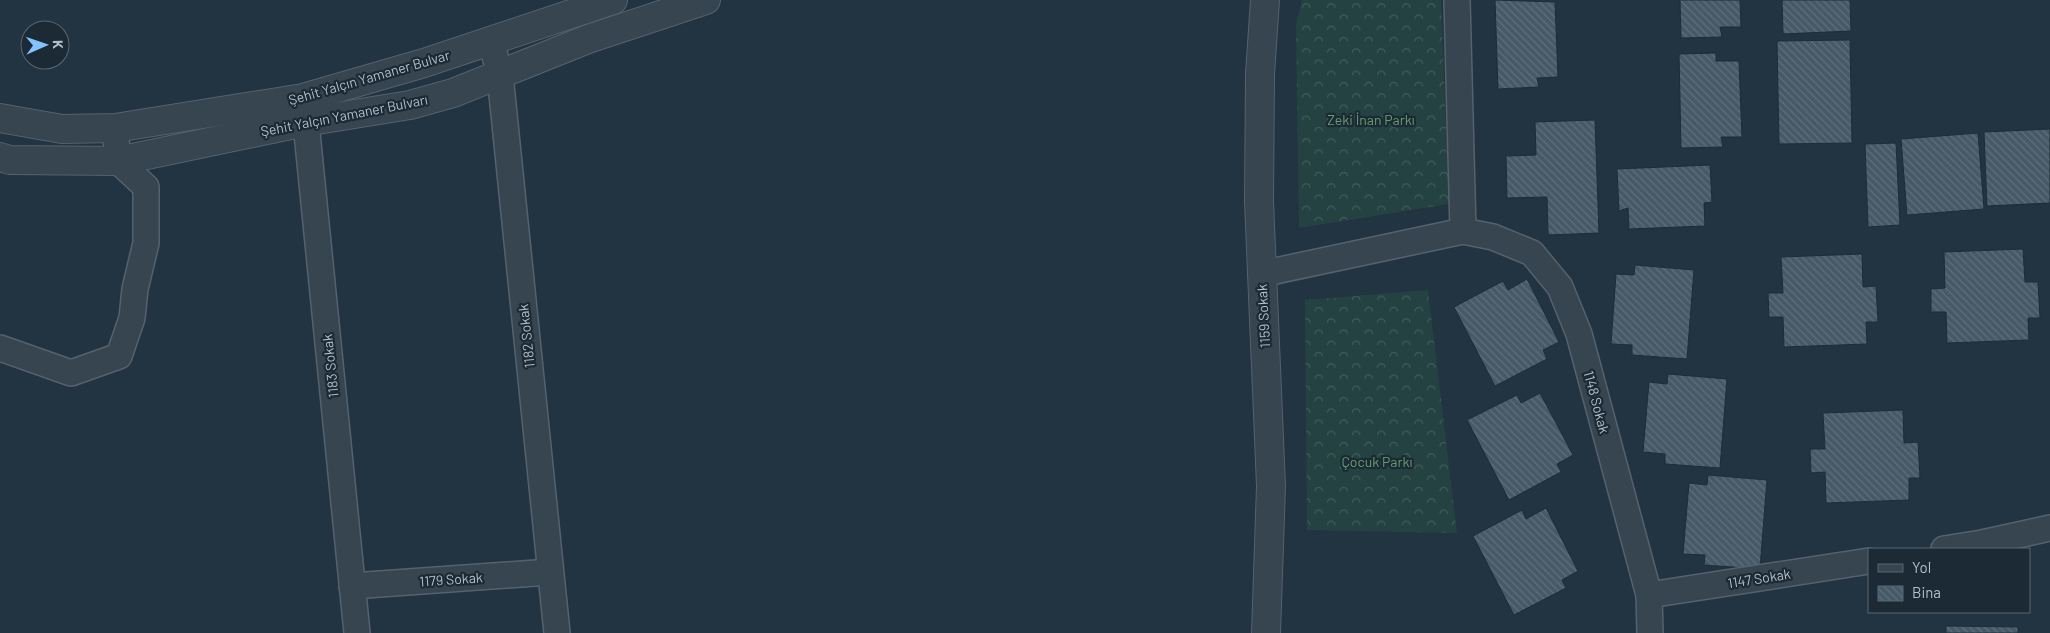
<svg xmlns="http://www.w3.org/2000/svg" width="2050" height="633" viewBox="0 0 2050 633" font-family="Barlow,sans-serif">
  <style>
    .forest { fill: url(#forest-crowns) }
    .building { fill: url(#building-back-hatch); stroke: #1e2c37 }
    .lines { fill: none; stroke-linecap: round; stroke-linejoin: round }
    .minor-casing { stroke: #55626e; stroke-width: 28 }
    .tertiary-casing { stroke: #55626e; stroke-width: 30 }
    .minor { stroke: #374550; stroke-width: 25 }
    .tertiary { stroke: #374550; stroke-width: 28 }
    .labels { text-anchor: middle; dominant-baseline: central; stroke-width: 4.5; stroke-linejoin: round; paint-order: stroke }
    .street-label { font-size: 14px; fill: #b3bfcb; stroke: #1c2a36 }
    .park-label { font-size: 14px; fill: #689e6e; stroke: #1c2a36 }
  </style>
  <defs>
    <pattern id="forest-crowns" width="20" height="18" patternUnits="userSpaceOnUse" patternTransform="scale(1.25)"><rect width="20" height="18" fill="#244241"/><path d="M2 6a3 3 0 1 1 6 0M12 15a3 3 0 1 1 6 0" fill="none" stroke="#415c5b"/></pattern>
    <pattern id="building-back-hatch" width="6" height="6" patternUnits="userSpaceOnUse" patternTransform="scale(1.25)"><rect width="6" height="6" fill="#465967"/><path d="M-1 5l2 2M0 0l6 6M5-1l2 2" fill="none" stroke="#5e6f7b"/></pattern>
  </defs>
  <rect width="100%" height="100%" fill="#223341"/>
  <g class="forest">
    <path d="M1302 0H1441L1449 204 1299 228 1296 25Z"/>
    <path d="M1428 290 1457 533 1307 530 1305 300Z"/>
  </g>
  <g class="building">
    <path d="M1495 0 1555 2 1558 77 1537 78 1539 87 1498 89Z"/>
    <path d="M1680 0H1740L1741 27H1720L1722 37 1681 38Z"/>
    <path d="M1782 0H1850L1851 31 1783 34Z"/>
    <path d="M1850 40 1852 143 1779 144 1777 41Z"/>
    <path d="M1716 53V61H1739L1742 137H1721L1723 147 1681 148 1679 54Z"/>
    <path d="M1595 120 1599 233 1548 235 1547 197 1507 198 1506 156 1536 155 1535 122Z"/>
    <path d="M2050 129V203L1987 206 1984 132Z"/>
    <path d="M1978 133 1984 209 1907 215 1901 139Z"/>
    <path d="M1896 143 1900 225 1868 227 1865 144Z"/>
    <path d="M1710 165 1712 202 1704 203 1705 226 1629 229 1628 208 1619 211 1617 169Z"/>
    <path d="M2023 249 2025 282H2038L2040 318H2028L2029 340 1947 343 1946 312H1931V289L1945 288 1944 252Z"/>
    <path d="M1862 254 1863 287 1876 286 1878 322H1866L1867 344 1784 347 1783 317H1769L1768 293H1783L1781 257Z"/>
    <path d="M1635 265 1694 270 1687 359 1632 355V345L1611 344 1616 274 1634 275Z"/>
    <path d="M1527 279 1559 342 1543 350 1547 359 1495 386 1454 307 1503 281 1508 290Z"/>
    <path d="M1668 374 1727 379 1720 468 1665 464V454L1643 452 1649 382 1667 384Z"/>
    <path d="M1540 393 1573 455 1557 464 1561 472 1509 500 1467 420 1517 395 1521 403Z"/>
    <path d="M1903 410 1904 443 1918 442 1920 478H1909V500L1826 503 1825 472 1811 473 1810 449H1825L1823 413Z"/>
    <path d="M1708 475 1767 480 1760 569 1704 565 1705 555 1683 554 1689 483 1707 485Z"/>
    <path d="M1546 508 1578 571 1562 580 1566 588 1514 615 1473 536 1522 510 1526 519Z"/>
    <path d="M1946 626 2018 627V633H1946Z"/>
  </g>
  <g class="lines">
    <g class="minor-casing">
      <g id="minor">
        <path d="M1457 0 1463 231"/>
        <path d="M491 41 500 75 557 633"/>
        <path d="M304 103 357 633"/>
        <path d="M1261 274 1463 231 1493 237 1532 253 1560 287 1579 334 1649 595 1650 633"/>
        <path d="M0 348 71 373 119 356 132 318 135 289 146 243V187L118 161 115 128"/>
        <path d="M1944 549 1982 543 2050 528"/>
        <path d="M352 586 550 572"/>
        <path d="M1649 595 1869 561"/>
      </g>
    </g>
    <g class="tertiary-casing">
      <g id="tertiary">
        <path d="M1265 0 1260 74 1259 201 1271 486 1266 633"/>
        <path d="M0 118 62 129 115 128 303 98 424 63 613 0"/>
        <path d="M0 157 10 160 118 161 305 122 410 105 453 93 588 39 706 0"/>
      </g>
    </g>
    <use href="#minor" class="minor"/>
    <use href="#tertiary" class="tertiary"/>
  </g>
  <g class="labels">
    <g class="street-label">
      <text transform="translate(369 77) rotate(-16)">Şehit Yalçın Yamaner Bulvar</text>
      <text transform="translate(344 115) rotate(-11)">Şehit Yalçın Yamaner Bulvarı</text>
      <text transform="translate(1263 316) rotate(-93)">1159 Sokak</text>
      <text transform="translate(526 336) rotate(-96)">1182 Sokak</text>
      <text transform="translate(330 366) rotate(-96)">1183 Sokak</text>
      <text transform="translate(1597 402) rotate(75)">1148 Sokak</text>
      <text transform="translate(1759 578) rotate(-9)">1147 Sokak</text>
      <text transform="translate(451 579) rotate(-4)">1179 Sokak</text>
    </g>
    <g class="park-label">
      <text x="1371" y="119">Zeki İnan Parkı</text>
      <text x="1377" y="461">Çocuk Parkı</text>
    </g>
  </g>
  <rect x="1868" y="548" width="162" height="65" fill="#1c2a36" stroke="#586672"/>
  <rect x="1878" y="564" width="25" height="8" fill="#374550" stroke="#586672"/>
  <text x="1912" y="573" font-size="15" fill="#b3bfcb">Yol</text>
  <rect x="1878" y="586" width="25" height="15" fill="url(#building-back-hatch)" stroke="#586672"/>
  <text x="1912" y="598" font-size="15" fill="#b3bfcb">Bina</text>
  <g transform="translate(45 45) rotate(88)"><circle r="24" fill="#1c2a36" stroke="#586672"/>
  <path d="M0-4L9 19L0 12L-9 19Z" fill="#84c3ff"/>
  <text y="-8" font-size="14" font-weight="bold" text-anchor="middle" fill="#b3bfcb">K</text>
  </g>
</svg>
